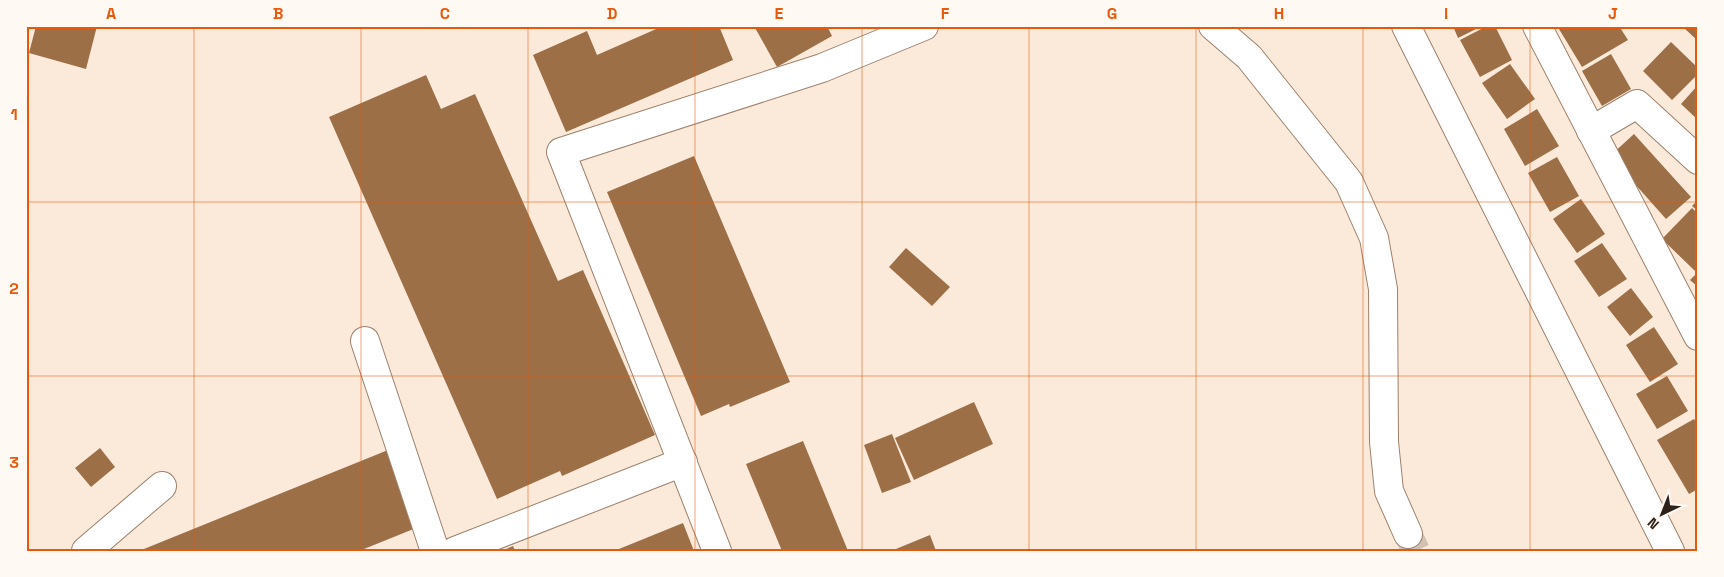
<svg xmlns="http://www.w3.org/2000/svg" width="1724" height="577" viewBox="0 0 1724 577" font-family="'Space Grotesk',sans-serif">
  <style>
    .building { fill: #9c6f47 }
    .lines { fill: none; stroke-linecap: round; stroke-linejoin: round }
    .street-tunnel { stroke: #d2c1b3; stroke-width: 28; stroke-dasharray: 28 14; stroke-linecap: butt }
    .street-casing { stroke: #9d816b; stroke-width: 30 }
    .secondary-casing { stroke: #9d816b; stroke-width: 30 }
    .street { stroke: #fff; stroke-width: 28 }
    .secondary { stroke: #fff; stroke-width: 28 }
    .grid { fill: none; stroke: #e8590c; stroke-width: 1; stroke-opacity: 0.55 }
    .neatline { fill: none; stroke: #e8590c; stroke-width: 2 }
    .grid-label { font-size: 16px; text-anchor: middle; font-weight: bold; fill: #e8590c }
  </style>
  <rect width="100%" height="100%" fill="#fbe9da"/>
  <g class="building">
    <path d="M36 26H97L86 69 29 53Z"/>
    <path d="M663 26H719L733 60 566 132 533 55 587 31 597 55Z"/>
    <path d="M754 26H827L832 36 777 67Z"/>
    <path d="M1453 26H1482L1458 38Z"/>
    <path d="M1487 26H1495L1512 60 1480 77 1460 40Z"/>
    <path d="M1564 26H1619L1628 40 1582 67 1559 29Z"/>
    <path d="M1682 26H1698V41Z"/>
    <path d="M1671 42 1698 68V74L1672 100 1643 71Z"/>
    <path d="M1611 54 1631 89 1602 106 1582 71Z"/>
    <path d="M1510 64 1535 99 1507 119 1482 83Z"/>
    <path d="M426 75 441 109 475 94 558 281 583 270 655 435 562 476 560 471 497 499 329 117Z"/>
    <path d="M1698 85V120L1681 104Z"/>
    <path d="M1537 109 1559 146 1525 166 1504 129Z"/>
    <path d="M1634 134 1691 197 1666 219 1610 156Z"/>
    <path d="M694 156 790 382 730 407 729 404 701 416 607 192Z"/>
    <path d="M1557 157 1579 196 1550 212 1528 173Z"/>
    <path d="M1581 199 1605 234 1577 253 1553 219Z"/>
    <path d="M1698 200V211L1692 206Z"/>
    <path d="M1692 208 1698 214V268L1695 271 1662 239Z"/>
    <path d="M1602 243 1627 279 1599 297 1574 261Z"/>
    <path d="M906 248 950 287 932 306 889 267Z"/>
    <path d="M1698 272V287L1690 280Z"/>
    <path d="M1631 288 1653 317 1630 336 1607 307Z"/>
    <path d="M1654 327 1678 364 1650 382 1626 345Z"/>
    <path d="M1667 376 1688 411 1657 429 1636 394Z"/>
    <path d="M974 402 993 444 914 480 895 438Z"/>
    <path d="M1694 419 1698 425V489L1689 494 1657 440Z"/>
    <path d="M892 434 911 482 882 493 864 445Z"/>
    <path d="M803 441 848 551H782L746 464Z"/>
    <path d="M100 448 115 467 91 487 75 468Z"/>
    <path d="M393 448 416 528 359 551H139Z"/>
    <path d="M683 523 694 551H614Z"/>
    <path d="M930 535 936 551H891Z"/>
    <path d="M513 546 515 551H502Z"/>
  </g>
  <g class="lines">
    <path class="street-tunnel" d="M1408 534 1416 551"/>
    <g class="street-casing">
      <g id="street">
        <path d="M1213 26 1249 57 1349 182 1374 238 1383 289 1384 442 1389 491 1408 534"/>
        <path d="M1537 26 1698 336"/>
        <path d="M1591 131 1637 104 1698 160"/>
        <path d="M365 341 435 551"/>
        <path d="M86 551 162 486"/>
        <path d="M455 551 683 462"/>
        <path d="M717 551 561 152 822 68 924 26"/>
      </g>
    </g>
    <g class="secondary-casing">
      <path id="secondary" d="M1406 26 1670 551"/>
    </g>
    <use href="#street" class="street"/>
    <use href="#secondary" class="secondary"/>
  </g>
  <path class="grid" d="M194 26V551M361 26V551M528 26V551M695 26V551M862 26V551M1029 26V551M1196 26V551M1363 26V551M1530 26V551M26 202H1698M26 376H1698"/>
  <rect width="1724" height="577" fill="none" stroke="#fff9f4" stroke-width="55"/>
  <g transform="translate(1662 514) rotate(223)" stroke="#fff9f4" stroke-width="4" paint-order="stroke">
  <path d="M0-4L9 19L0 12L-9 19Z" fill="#2d2219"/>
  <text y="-8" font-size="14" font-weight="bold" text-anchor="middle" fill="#2d2219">N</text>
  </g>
  <rect x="28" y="28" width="1668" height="522" class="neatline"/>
  <g class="grid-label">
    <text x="111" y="19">A</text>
    <text x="278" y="19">B</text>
    <text x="445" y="19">C</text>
    <text x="612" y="19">D</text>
    <text x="779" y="19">E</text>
    <text x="945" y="19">F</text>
    <text x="1112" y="19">G</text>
    <text x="1279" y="19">H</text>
    <text x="1446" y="19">I</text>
    <text x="1613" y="19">J</text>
    <text x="14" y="120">1</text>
    <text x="14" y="294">2</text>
    <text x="14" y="468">3</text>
  </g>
</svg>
